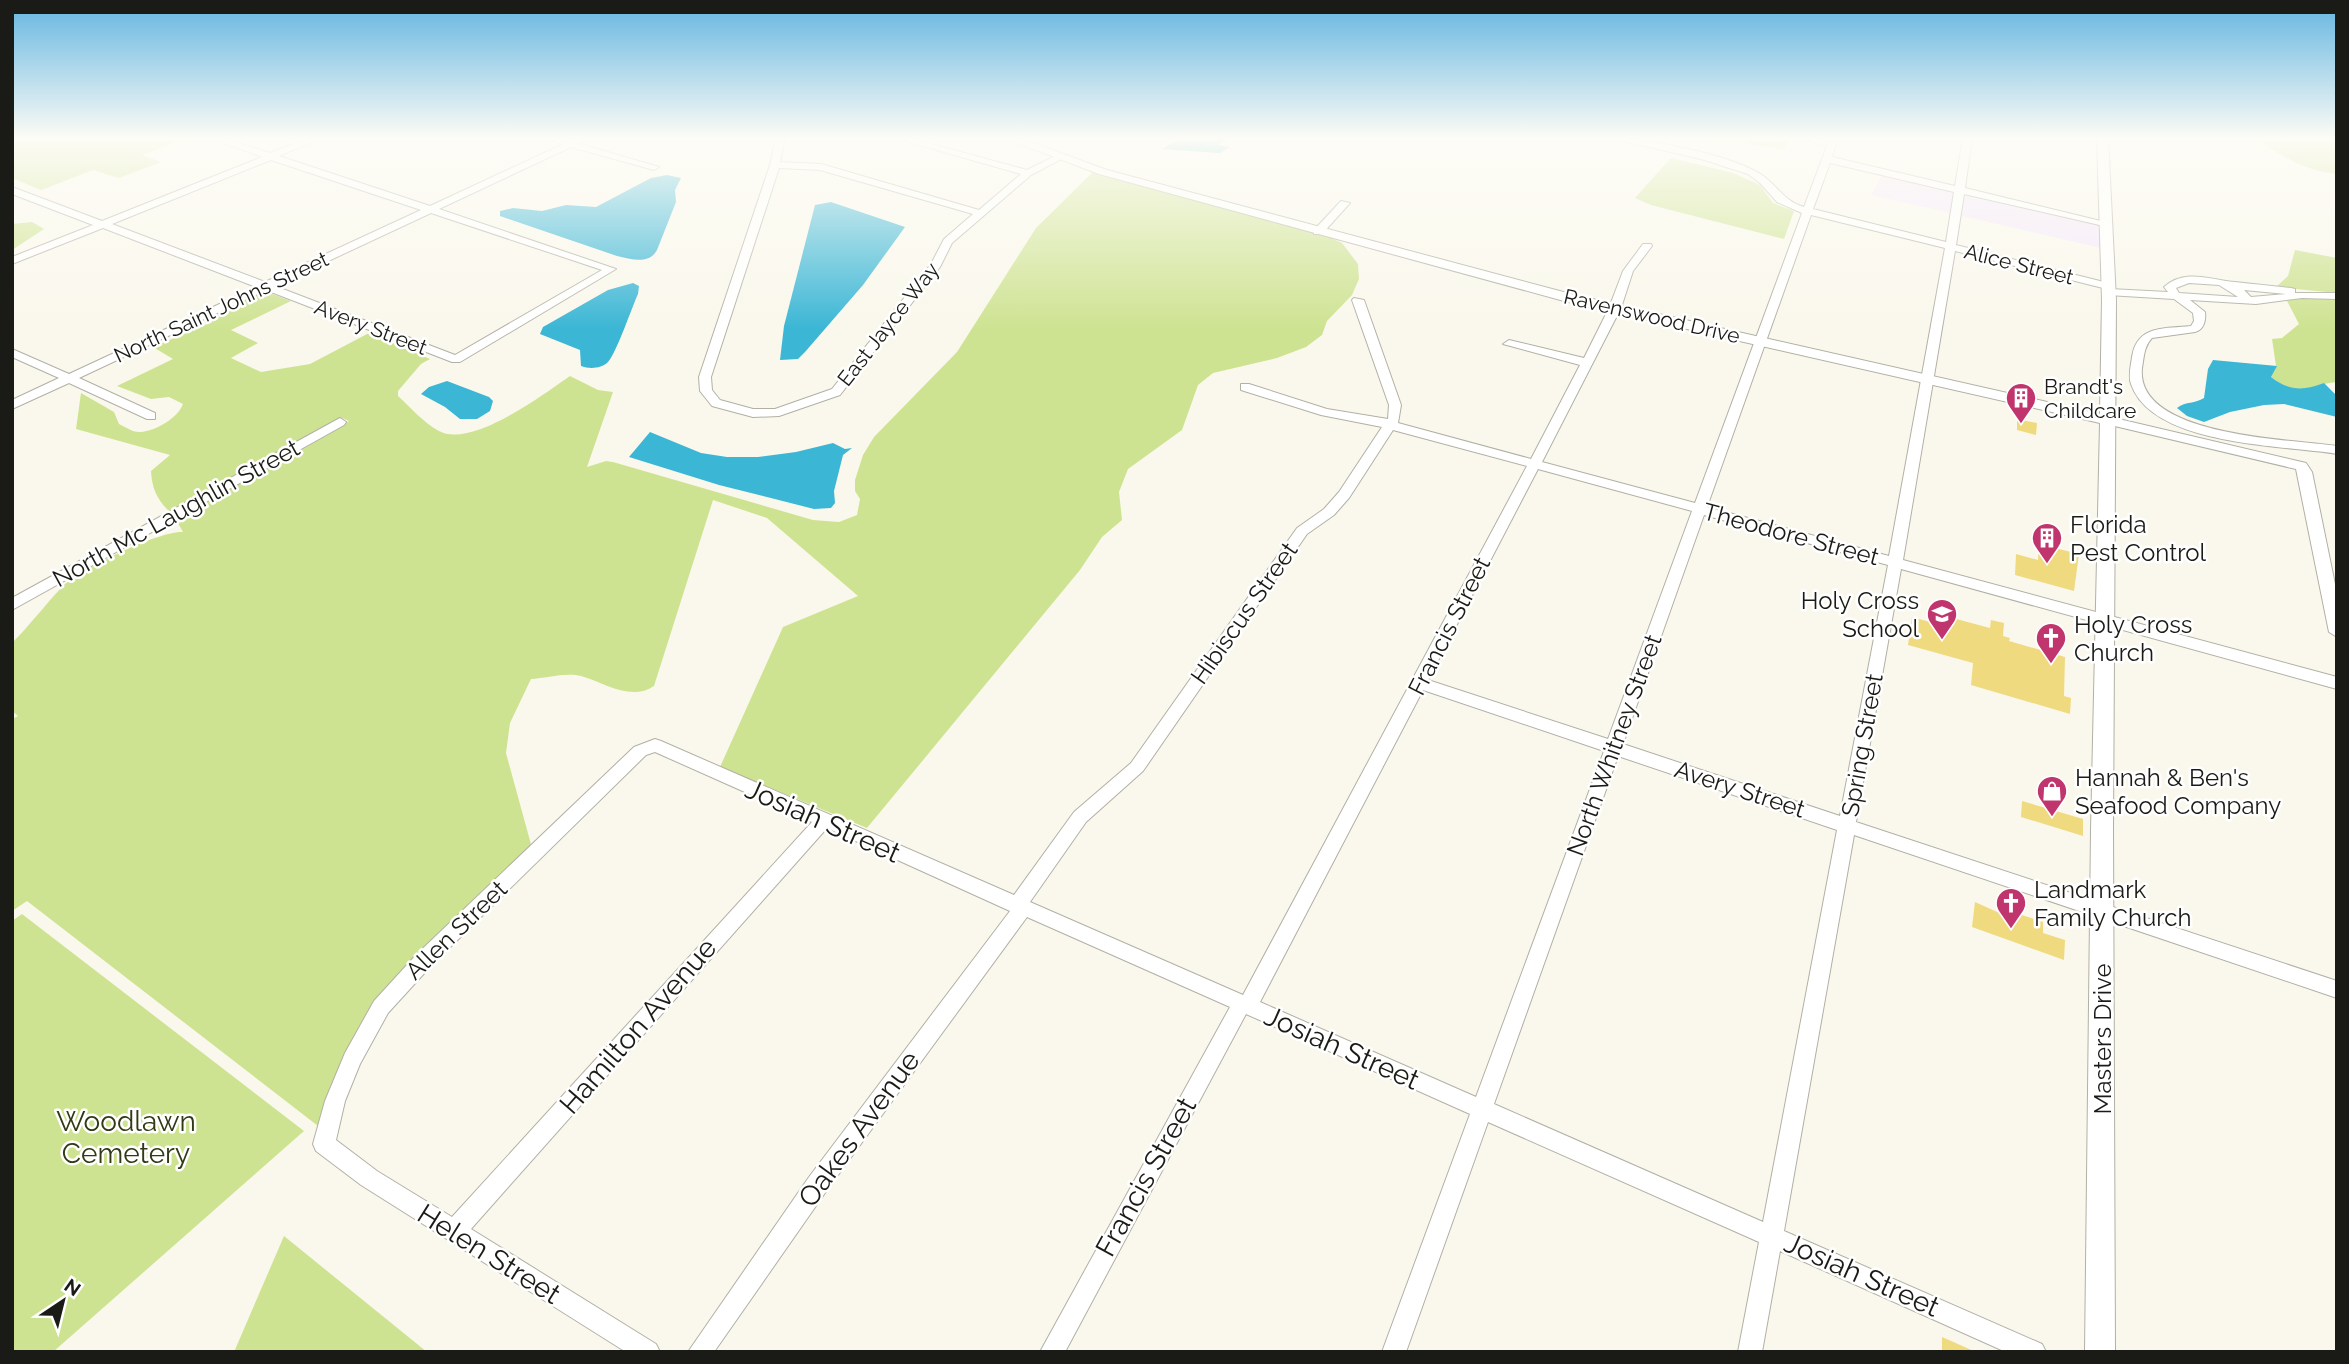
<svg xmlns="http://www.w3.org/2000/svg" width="2349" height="1364" viewBox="0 0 2349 1364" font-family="Raleway,sans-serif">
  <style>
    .commercial { fill: #f4e8fc }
    .green { fill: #cee392 }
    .water { fill: #3bb6d5 }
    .building { fill: #efda7f }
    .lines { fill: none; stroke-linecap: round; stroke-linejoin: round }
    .minor-casing { stroke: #b2b0a5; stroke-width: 2 }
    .tertiary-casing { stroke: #b2b0a5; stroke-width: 2 }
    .minor { fill: #fff; fill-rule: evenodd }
    .tertiary { fill: #fff; fill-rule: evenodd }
    .labels { text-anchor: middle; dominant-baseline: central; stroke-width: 5; stroke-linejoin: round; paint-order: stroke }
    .far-street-label { font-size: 21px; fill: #1a1a16; stroke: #fff }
    .far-poi-label { font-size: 21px; fill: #1a1a16; stroke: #fff; text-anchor: start }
    .street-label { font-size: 24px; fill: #1a1a16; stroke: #fff }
    .poi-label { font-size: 24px; fill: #1a1a16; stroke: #fff; text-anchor: start }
    .near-street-label { font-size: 28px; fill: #1a1a16; stroke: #fff }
    .near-park-label { font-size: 28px; fill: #313915; stroke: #fff }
  </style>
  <rect width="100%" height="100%" fill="#faf8ec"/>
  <g class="commercial">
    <path d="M1883 174 1956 190 1952 213 1871 195Z"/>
    <path d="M1965 193 2099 224 2101 248 1962 216Z"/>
  </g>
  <g class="green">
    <path d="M12 138H187L142 155 161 162 119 178 93 170 41 190 12 178Z"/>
    <path d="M1718 138H1791L1783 150Z"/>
    <path d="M2256 138H2337V174C2306 171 2280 156 2256 138Z"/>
    <path d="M1671 158 1733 173 1760 185 1773 203 1794 211 1784 239 1651 205 1635 198Z"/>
    <path d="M1093 172 1329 237 1342 243 1358 264 1359 279 1352 295 1327 321 1322 335 1306 347 1277 358 1213 373 1198 385 1182 430 1128 469 1119 492 1122 520 1102 537 1080 570 867 828 720 767 783 627 858 596 767 518 713 500 654 686C631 702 603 682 581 676 567 672 546 678 531 679L510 723 506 753 532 848 372 1008 341 1061 318 1126 27 901 12 911V719L18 716 12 711V643C30 625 45 605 62 587 78 570 160 530 183 532L175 518 349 421 342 418 171 513C157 500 152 489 151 471L170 455 76 429 81 393 114 412 119 424C126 427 133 433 141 432 155 431 178 418 183 404L169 397 151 399 117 386 173 359 153 347 212 322 203 318 262 290 291 301 231 330 258 343 231 358 261 372 310 364 369 333 430 359 421 364 398 391V396C410 407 424 423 439 431 471 449 544 394 570 376L598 390 613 392 587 467 606 461 613 462 813 520 839 522 857 515 860 499 855 491V480L863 455 874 437 957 352 1036 228Z"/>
    <path d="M32 222 44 229 12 250V224Z"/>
    <path d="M2295 250 2337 258V293L2276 287 2288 276Z"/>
    <path d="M2305 297 2337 298V382C2307 385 2300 399 2271 377L2276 366 2272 339 2282 338 2299 324 2286 299Z"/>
    <path d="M22 914 304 1131 53 1352H12V921Z"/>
    <path d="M284 1236 427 1352H234Z"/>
  </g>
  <g class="water">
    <path d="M1181 138H1229L1218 145 1230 147 1220 153 1162 149Z"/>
    <path d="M667 175 681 178 675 190 676 202 657 250C649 265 631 259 617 256L500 216V211L513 208 542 211 566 205 596 207 651 178Z"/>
    <path d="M831 202 905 227 863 285 805 352 798 359 780 360 784 326 815 205Z"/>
    <path d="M633 283 639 286 638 294C632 307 616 354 608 362 601 369 589 369 581 366L580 350 540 334 543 327 608 290Z"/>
    <path d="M2213 360 2277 366 2271 377C2289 391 2303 391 2324 383L2337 396V417L2284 404 2264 405 2230 412 2204 422 2187 416 2177 408C2186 401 2195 404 2204 398L2208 369Z"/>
    <path d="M447 381 489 397 493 401 490 411 477 419H460L445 407 421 394 429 387Z"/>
    <path d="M650 432 701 453 727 457H758L796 452 833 443 845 449 852 448 843 455 834 491 835 503 831 508 814 509 719 485 629 457Z"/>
  </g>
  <g class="building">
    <path d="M2017 419 2037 423 2036 435 2017 430Z"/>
    <path d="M2039 544 2079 554 2074 591 2015 575 2016 554 2038 560Z"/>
    <path d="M1945 616 1990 628 1991 620 2004 623 2003 636 2010 638 2009 641 2065 657 2064 696 2071 698 2070 714 1971 685 1973 663 1908 645 1912 617 1944 626Z"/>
    <path d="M2022 801 2083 819V836L2021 817Z"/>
    <path d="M1975 902 2015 920 2016 913 2043 922V933L2065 940 2064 960 1972 927Z"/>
    <path d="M1942 1337 1976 1352H1942Z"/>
  </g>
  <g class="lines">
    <g class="minor-casing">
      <g id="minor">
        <path d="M210 138H223L270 153 309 138H321L279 156 430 206 570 141 659 167 654 170 571 147 439 209 616 269 460 362H452L266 290 79 378 155 413V419H147L69 383 12 409V400L59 378 12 357V349L69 374 256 287 103 228 12 264V257L93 225 12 194V187L102 221 262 157ZM271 160 421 210 265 282 112 224ZM431 213 602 270 455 355 275 286Z"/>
        <path d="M776 138H785L780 162 821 164 979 210 1021 174 895 138H909L1027 170 1059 154 1067 156 1031 175 952 243 940 267 840 395 779 416 753 417 712 406 700 391 699 377 770 165ZM779 168 820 170 973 214 944 239 931 264 832 389 775 409H753L720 400 712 390 711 377Z"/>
        <path d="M1610 138C1646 138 1725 154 1757 172 1776 182 1782 201 1804 207L1827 146 1799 138 1828 141 1830 138H1838L1832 157 1955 186 1963 138H1972L1965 188 2109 223 2104 226 1964 194 1956 245 2112 284 2114 286 2110 289 2168 292 2164 287C2185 268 2211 280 2235 282 2253 284 2272 286 2291 288L2295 289V293H2337V299L2302 298 2256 304 2190 300 2205 312C2206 320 2204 330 2195 332L2152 338C2144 346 2144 357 2142 368 2135 437 2292 439 2337 446V454C2283 445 2152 446 2131 384 2128 376 2131 365 2132 357 2137 324 2166 329 2191 326L2194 321 2193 313 2174 299 2108 295 2102 292 2107 289 1955 251 1903 560 2337 677V689L1901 569 1856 822 2337 981V998L1854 835 1784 1231 2042 1344 2046 1352H2006L1780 1251 1762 1352H1738L1759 1242 1488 1122 1406 1352H1382L1470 1114 1246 1014 1065 1352H1040L1230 1007 1027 917 825 1193 714 1352H688L809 1177 1010 911 827 828 471 1229 656 1344 660 1352H626L361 1185 316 1151 313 1144 325 1101 345 1053 374 1001 416 955 634 747 655 739 661 741 1014 895 1074 812 1131 763 1297 528 1324 509 1339 492 1382 427 1321 415 1241 390V384H1249L1327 409 1388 419 1389 405 1352 300 1354 298 1364 300 1401 405 1398 423 1531 459 1580 365 1503 344 1509 340 1584 358 1609 308 1623 271 1643 244H1651L1652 246 1633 271 1621 308 1542 462 1695 503 1802 213 1777 202 1760 183 1748 174 1701 159ZM1830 163 1954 192 1946 242 1813 209ZM1811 215 1945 248 1889 556 1707 507ZM2189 283 2219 285 2238 297 2179 293 2176 288ZM2244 290 2286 294 2251 297ZM1393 430 1527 466 1243 995 1030 902 1086 822 1143 771 1307 534 1334 515 1349 498ZM1538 469 1692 511 1608 739 1428 680ZM1704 515 1888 565 1840 816 1623 744ZM1423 690 1604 751 1476 1097 1260 1002ZM655 752 812 822 452 1217 377 1171 336 1140 345 1101 360 1064 388 1013 430 967 646 755ZM1618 756 1837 830 1763 1222 1494 1104Z"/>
        <path d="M1341 201 1350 203 1322 234H1314V230Z"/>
        <path d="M2106 416 2306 463 2312 472 2337 594V637L2329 632 2296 469 2102 423V417Z"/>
        <path d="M340 418 346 422 344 425 12 610V598Z"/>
      </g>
    </g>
    <g class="tertiary-casing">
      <g id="tertiary">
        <path d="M545 138 569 140 589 138 570 147Z"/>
        <path d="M1004 138H1020L1107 170 1571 294 2100 414 2102 300 2097 138H2108L2116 300 2113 830 2115 1352H2085L2091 830 2100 423 1564 301 1099 174Z"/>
      </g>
    </g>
    <use href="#minor" class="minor"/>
    <use href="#tertiary" class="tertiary"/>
  </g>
  <linearGradient id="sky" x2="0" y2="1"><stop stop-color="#63b5e0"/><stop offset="0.42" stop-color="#fdfcf6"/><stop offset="1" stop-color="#fdfcf6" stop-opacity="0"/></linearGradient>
  <rect width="2349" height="329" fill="url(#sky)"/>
  <defs>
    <g id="building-pin" transform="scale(1.575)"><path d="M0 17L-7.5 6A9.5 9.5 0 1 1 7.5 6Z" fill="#c0356d" stroke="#fff"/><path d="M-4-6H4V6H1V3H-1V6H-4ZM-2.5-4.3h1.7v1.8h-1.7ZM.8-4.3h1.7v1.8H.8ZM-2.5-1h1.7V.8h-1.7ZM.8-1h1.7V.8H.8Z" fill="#fff"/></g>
    <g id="school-pin" transform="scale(1.575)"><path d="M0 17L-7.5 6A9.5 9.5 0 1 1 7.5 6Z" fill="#c0356d" stroke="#fff"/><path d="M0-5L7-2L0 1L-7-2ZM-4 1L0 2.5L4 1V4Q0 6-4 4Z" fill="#fff"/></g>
    <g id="church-pin" transform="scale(1.575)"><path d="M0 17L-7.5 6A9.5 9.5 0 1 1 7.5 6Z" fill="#c0356d" stroke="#fff"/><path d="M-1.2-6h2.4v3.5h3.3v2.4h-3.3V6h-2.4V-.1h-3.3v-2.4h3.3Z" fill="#fff"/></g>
    <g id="shop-pin" transform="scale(1.575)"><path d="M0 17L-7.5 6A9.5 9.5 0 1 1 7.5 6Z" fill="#c0356d" stroke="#fff"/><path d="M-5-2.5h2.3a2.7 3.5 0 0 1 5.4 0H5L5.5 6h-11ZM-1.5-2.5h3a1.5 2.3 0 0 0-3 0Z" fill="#fff"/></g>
  </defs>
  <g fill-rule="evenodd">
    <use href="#building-pin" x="2021" y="398"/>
    <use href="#building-pin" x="2047" y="538"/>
    <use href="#school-pin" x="1942" y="614"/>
    <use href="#church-pin" x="2051" y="638"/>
    <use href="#shop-pin" x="2052" y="791"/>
    <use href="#church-pin" x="2011" y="903"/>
  </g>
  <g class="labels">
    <g class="far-street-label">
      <text transform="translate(2019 264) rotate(14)">Alice Street</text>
      <text transform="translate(221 307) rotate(-25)">North Saint Johns Street</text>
      <text transform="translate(1652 316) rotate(13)">Ravenswood Drive</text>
      <text transform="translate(888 324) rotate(-52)">East Jayce Way</text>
      <text transform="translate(371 327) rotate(21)">Avery Street</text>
    </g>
    <g class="far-poi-label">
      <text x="2044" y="386">Brandt's<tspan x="2044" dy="24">Childcare</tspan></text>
    </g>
    <g class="street-label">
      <text transform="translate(176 513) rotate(-29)">North Mc Laughlin Street</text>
      <text transform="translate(1791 534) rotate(15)">Theodore Street</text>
      <text transform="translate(1244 613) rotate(-55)">Hibiscus Street</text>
      <text transform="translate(1449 626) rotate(-63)">Francis Street</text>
      <text transform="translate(1614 745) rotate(-70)">North Whitney Street</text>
      <text transform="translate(1862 745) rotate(-80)">Spring Street</text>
      <text transform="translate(1740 789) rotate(18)">Avery Street</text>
      <text transform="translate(456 930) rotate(-44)">Allen Street</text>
      <text transform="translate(2102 1039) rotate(-90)">Masters Drive</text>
    </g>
    <g class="poi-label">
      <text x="2070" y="524">Florida<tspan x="2070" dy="28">Pest Control</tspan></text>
      <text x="1919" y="600" text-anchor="end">Holy Cross<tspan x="1919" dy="28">School</tspan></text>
      <text x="2074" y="624">Holy Cross<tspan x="2074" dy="28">Church</tspan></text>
      <text x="2075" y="777">Hannah &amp; Ben's<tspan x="2075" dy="28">Seafood Company</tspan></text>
      <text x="2034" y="889">Landmark<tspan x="2034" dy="28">Family Church</tspan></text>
    </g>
    <g class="near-street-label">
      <text transform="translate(823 821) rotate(24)">Josiah Street</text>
      <text transform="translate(638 1026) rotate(-49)">Hamilton Avenue</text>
      <text transform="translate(1342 1048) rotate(24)">Josiah Street</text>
      <text transform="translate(859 1129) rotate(-54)">Oakes Avenue</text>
      <text transform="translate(1146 1177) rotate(-61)">Francis Street</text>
      <text transform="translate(489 1254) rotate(32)">Helen Street</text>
      <text transform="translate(1862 1275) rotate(24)">Josiah Street</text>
    </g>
    <g class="near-park-label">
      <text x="126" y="1121">Woodlawn<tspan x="126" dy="32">Cemetery</tspan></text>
    </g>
  </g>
  <rect width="2349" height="1364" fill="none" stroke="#1a1a16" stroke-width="28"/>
  <g transform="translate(63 1301) rotate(35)" stroke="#ffffff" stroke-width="5" paint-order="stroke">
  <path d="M0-5L12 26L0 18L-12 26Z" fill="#1a1a16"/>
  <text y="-10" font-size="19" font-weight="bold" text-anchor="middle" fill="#1a1a16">N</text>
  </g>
</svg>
